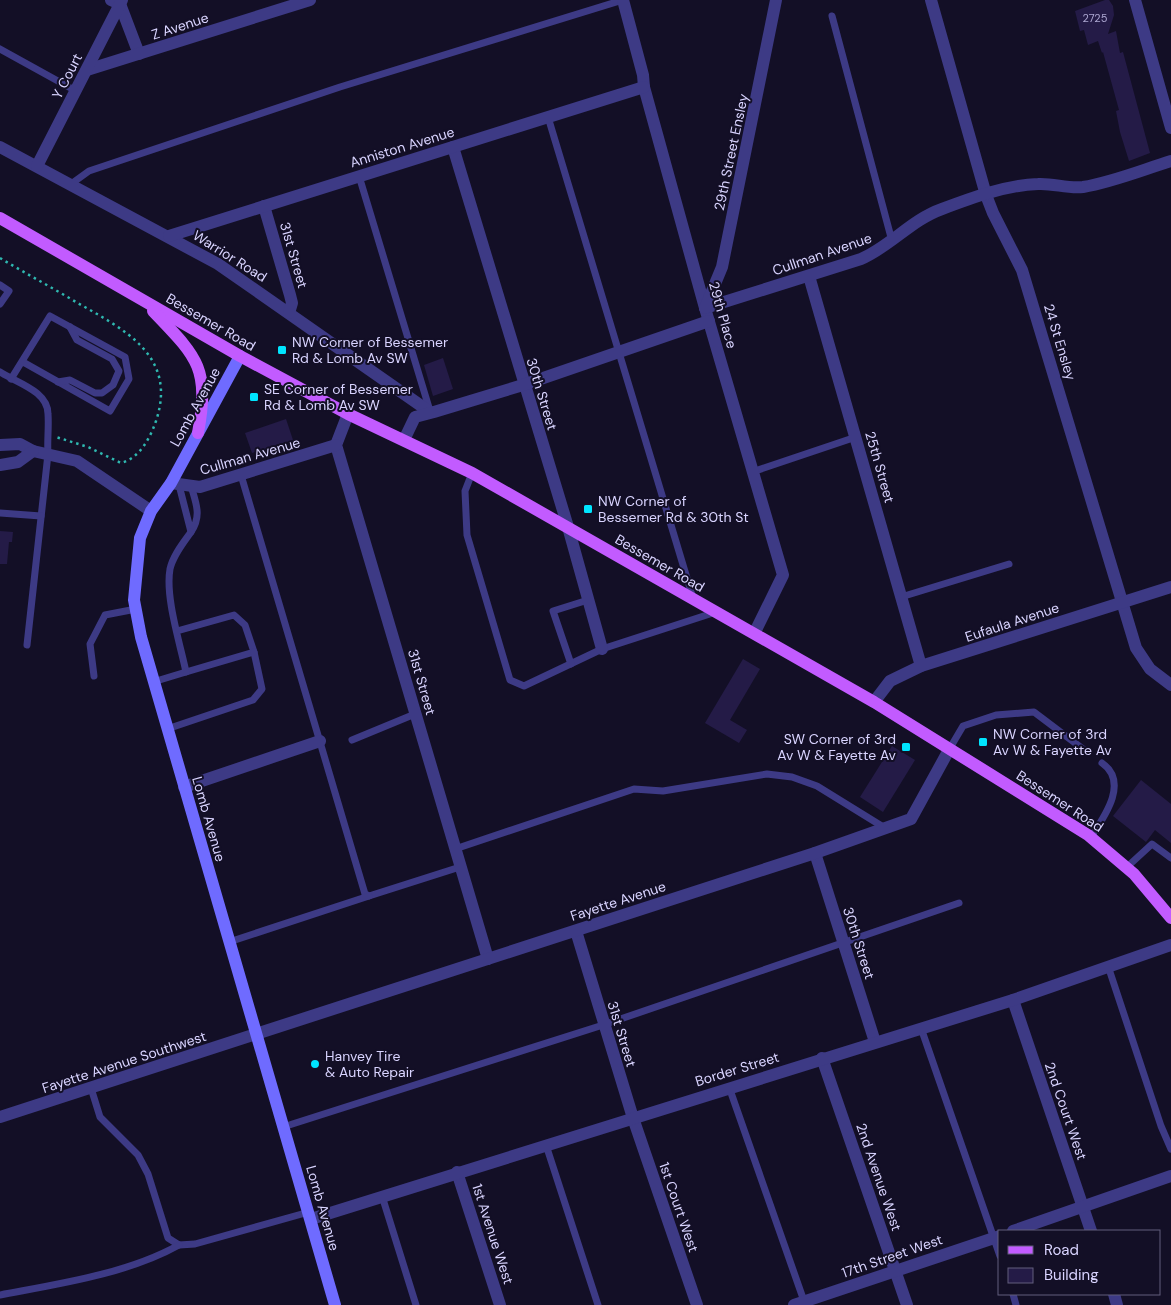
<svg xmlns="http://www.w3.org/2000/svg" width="1171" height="1305" viewBox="0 0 1171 1305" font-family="'DM Sans',sans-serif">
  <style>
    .building { fill: #241b47 }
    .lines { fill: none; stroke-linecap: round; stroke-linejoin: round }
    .path { stroke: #2fb8b0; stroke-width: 2.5; stroke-dasharray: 2.5 4; stroke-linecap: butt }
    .service { stroke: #3d3a85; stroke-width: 7 }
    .minor { stroke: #3d3a85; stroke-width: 12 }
    .tertiary { stroke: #3d3a85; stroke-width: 12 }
    .secondary { stroke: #6f6bff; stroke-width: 12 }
    .primary { stroke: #c25bff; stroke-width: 12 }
    .poi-dot { fill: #00e5ff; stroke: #130f26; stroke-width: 2 }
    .labels { text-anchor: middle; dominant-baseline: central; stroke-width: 4; stroke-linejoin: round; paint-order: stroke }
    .number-label { font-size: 11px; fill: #aca6d1 }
    .street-label { font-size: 14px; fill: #d9d4ff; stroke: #130f26 }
    .poi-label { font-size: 14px; fill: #d9d4ff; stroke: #130f26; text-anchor: start }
  </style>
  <rect width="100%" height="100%" fill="#130f26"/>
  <g class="building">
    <path d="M1105 0H1109L1113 6 1114 15 1108 34 1116 31 1120 53 1123 52 1150 153 1129 161 1120 132 1116 111 1119 110 1103 52 1102 53 1098 41 1088 45 1084 30 1080 31 1075 11Z"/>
    <path d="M443 358 453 389 433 396 424 365Z"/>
    <path d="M286 419 293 440 252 453 245 433Z"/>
    <path d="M0 531 13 532 12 542H9L7 564H0Z"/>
    <path d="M743 659 760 669 730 720 747 730 739 743 705 723Z"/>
    <path d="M892 746 915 760 883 812 860 797Z"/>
    <path d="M1141 780 1171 804V843L1155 830 1146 842 1113 816Z"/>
  </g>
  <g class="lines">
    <path class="path" d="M0 258C25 273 51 287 76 302 123 329 178 355 156 421 150 438 140 458 121 463L88 447 56 437"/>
    <g class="service">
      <path d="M832 16 892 241"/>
      <path d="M0 49 76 91"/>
      <path d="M548 117 693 598"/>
      <path d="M359 176 430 411"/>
      <path d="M71 184 89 171 340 87 623 0"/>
      <path d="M0 285 9 291 0 304"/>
      <path d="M0 372C17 383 48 391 48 414 49 428 47 440 48 454L27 645"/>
      <path d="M11 379 50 316 125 357 129 379 110 411 23 362"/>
      <path d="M58 382 70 380 95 393H102L113 385 119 371 112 359 77 340 70 327"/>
      <path d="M752 472 856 437"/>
      <path d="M472 473 465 491 467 535 510 680 524 686 602 649 716 612"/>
      <path d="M241 475 365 894 369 896 460 867"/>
      <path d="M179 485 191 532C202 516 196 503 191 486"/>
      <path d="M0 513 41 516"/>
      <path d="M901 597 1009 564"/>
      <path d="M177 631 234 615 245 625 254 652 186 672C180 643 165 597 170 569 173 555 184 542 191 532"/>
      <path d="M571 664 553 611 588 600"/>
      <path d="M94 676 90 644 105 615 136 609"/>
      <path d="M153 682 186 672"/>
      <path d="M167 729 253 700 262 689 254 652"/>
      <path d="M352 740 415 714"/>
      <path d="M950 748 963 726 996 715 1034 712 1087 752"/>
      <path d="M1091 837C1105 816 1129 782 1102 763"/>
      <path d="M455 849 634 789 663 791 767 774 792 777 817 786 885 828"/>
      <path d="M1127 867 1152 844 1171 858"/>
      <path d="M229 942 369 896"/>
      <path d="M1108 966 1161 1126 1171 1149"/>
      <path d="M921 1028 1000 1256"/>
      <path d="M729 1087 805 1304"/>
      <path d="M91 1088 100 1117 138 1155 148 1174 168 1238 179 1245 195 1244 309 1212"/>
      <path d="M283 1127 603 1025 959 903"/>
      <path d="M546 1145 598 1305"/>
      <path d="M382 1196 416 1305"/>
      <path d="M1013 1294 1016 1305"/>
      <path d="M0 1295C58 1284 127 1274 179 1245"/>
    </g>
    <g class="minor">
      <path d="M111 0 120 4 139 54"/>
      <path d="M623 0 643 75 644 87 705 308 783 575 755 632"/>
      <path d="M931 0 986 195 993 213 1022 270 1136 648 1150 669 1171 685"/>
      <path d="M1135 0 1171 128"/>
      <path d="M87 70 310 0"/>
      <path d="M0 147 218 264 430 412"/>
      <path d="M453 147 568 527 602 649"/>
      <path d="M37 166 122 0"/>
      <path d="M264 206 290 295 292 303 289 313"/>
      <path d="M169 236 644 87"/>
      <path d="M809 276 921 666"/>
      <path d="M705 308 861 259C891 246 911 220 942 209 971 198 1006 185 1038 184 1053 183 1068 189 1083 187 1113 182 1142 170 1171 161"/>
      <path d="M705 308 722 267 776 0"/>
      <path d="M348 414 336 445 488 959"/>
      <path d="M404 440 415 417 434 412 523 385 709 321"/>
      <path d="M0 445 20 444 33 451 77 461 151 511"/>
      <path d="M0 465 18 462 33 451"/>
      <path d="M171 483 200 487 336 445"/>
      <path d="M874 702 890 681 921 666 1171 587"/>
      <path d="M184 787 320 741"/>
      <path d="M815 853 875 1042"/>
      <path d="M576 931 633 1118 697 1305"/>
      <path d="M1013 1000 1091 1231"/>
      <path d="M256 1034 815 853 911 819 950 748"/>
      <path d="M822 1058 907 1305"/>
      <path d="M457 1172 500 1305"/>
      <path d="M311 1219 1013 1000 1171 945"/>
      <path d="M1013 1231 1171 1176"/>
      <path d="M1114 1294 1117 1305"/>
      <path d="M794 1305 1000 1236"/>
    </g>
    <path class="tertiary" d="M0 1117 256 1034"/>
    <path class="secondary" d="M240 356 171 483 151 511 140 538 134 600 141 637 335 1305"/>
    <g class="primary">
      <path d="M0 218 240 356 348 414 472 473 874 702 1088 835 1134 874 1171 918"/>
      <path d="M153 311C197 357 210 367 198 433"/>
    </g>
  </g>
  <g class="poi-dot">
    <rect x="277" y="345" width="10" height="10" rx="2.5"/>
    <rect x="249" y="392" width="10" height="10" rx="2.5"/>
    <rect x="583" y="504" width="10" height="10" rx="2.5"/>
    <rect x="978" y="737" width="10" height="10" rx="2.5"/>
    <rect x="901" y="742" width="10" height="10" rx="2.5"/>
    <circle cx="315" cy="1064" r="5"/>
  </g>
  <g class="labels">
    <g class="number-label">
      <text x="1095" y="18">2725</text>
    </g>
    <g class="street-label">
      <text transform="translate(180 26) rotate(-18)">Z Avenue</text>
      <text transform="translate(67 76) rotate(-63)">Y Court</text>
      <text transform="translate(402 147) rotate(-17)">Anniston Avenue</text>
      <text transform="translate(731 152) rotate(-78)">29th Street Ensley</text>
      <text transform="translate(822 254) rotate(-19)">Cullman Avenue</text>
      <text transform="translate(294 255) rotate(74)">31st Street</text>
      <text transform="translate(230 256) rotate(32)">Warrior Road</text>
      <text transform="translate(723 315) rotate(74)">29th Place</text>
      <text transform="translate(211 322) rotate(30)">Bessemer Road</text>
      <text transform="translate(1060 342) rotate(73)">24 St Ensley</text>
      <text transform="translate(542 394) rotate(73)">30th Street</text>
      <text transform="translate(195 407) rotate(-61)">Lomb Avenue</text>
      <text transform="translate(250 456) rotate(-16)">Cullman Avenue</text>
      <text transform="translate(880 467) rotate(74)">25th Street</text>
      <text transform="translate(660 563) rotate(30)">Bessemer Road</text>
      <text transform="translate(1012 622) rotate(-18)">Eufaula Avenue</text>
      <text transform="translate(422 682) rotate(74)">31st Street</text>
      <text transform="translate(1060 801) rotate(33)">Bessemer Road</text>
      <text transform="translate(209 819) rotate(74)">Lomb Avenue</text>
      <text transform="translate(618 901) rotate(-18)">Fayette Avenue</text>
      <text transform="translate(859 943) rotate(72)">30th Street</text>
      <text transform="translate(622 1034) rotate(73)">31st Street</text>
      <text transform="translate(124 1062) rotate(-18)">Fayette Avenue Southwest</text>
      <text transform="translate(737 1069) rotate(-17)">Border Street</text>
      <text transform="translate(1066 1111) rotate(71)">2nd Court West</text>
      <text transform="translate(879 1177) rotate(71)">2nd Avenue West</text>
      <text transform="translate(679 1207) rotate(71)">1st Court West</text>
      <text transform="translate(323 1208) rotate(74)">Lomb Avenue</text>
      <text transform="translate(493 1234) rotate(72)">1st Avenue West</text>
      <text transform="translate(892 1256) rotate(-19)">17th Street West</text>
    </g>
    <g class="poi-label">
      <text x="292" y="342">NW Corner of Bessemer<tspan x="292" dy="16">Rd &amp; Lomb Av SW</tspan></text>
      <text x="264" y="389">SE Corner of Bessemer<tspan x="264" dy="16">Rd &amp; Lomb Av SW</tspan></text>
      <text x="598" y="501">NW Corner of<tspan x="598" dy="16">Bessemer Rd &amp; 30th St</tspan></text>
      <text x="993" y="734">NW Corner of 3rd<tspan x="993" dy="16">Av W &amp; Fayette Av</tspan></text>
      <text x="896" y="739" text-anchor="end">SW Corner of 3rd<tspan x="896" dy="16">Av W &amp; Fayette Av</tspan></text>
      <text x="325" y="1056">Hanvey Tire<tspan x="325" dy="16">&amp; Auto Repair</tspan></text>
    </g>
  </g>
  <rect x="998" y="1230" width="162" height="65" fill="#130f26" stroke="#625e7d"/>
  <rect x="1008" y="1246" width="25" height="8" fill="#c25bff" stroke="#625e7d"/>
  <text x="1044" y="1255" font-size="15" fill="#d9d4ff">Road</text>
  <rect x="1008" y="1268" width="25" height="15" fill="#241b47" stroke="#625e7d"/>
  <text x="1044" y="1280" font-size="15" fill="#d9d4ff">Building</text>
</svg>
